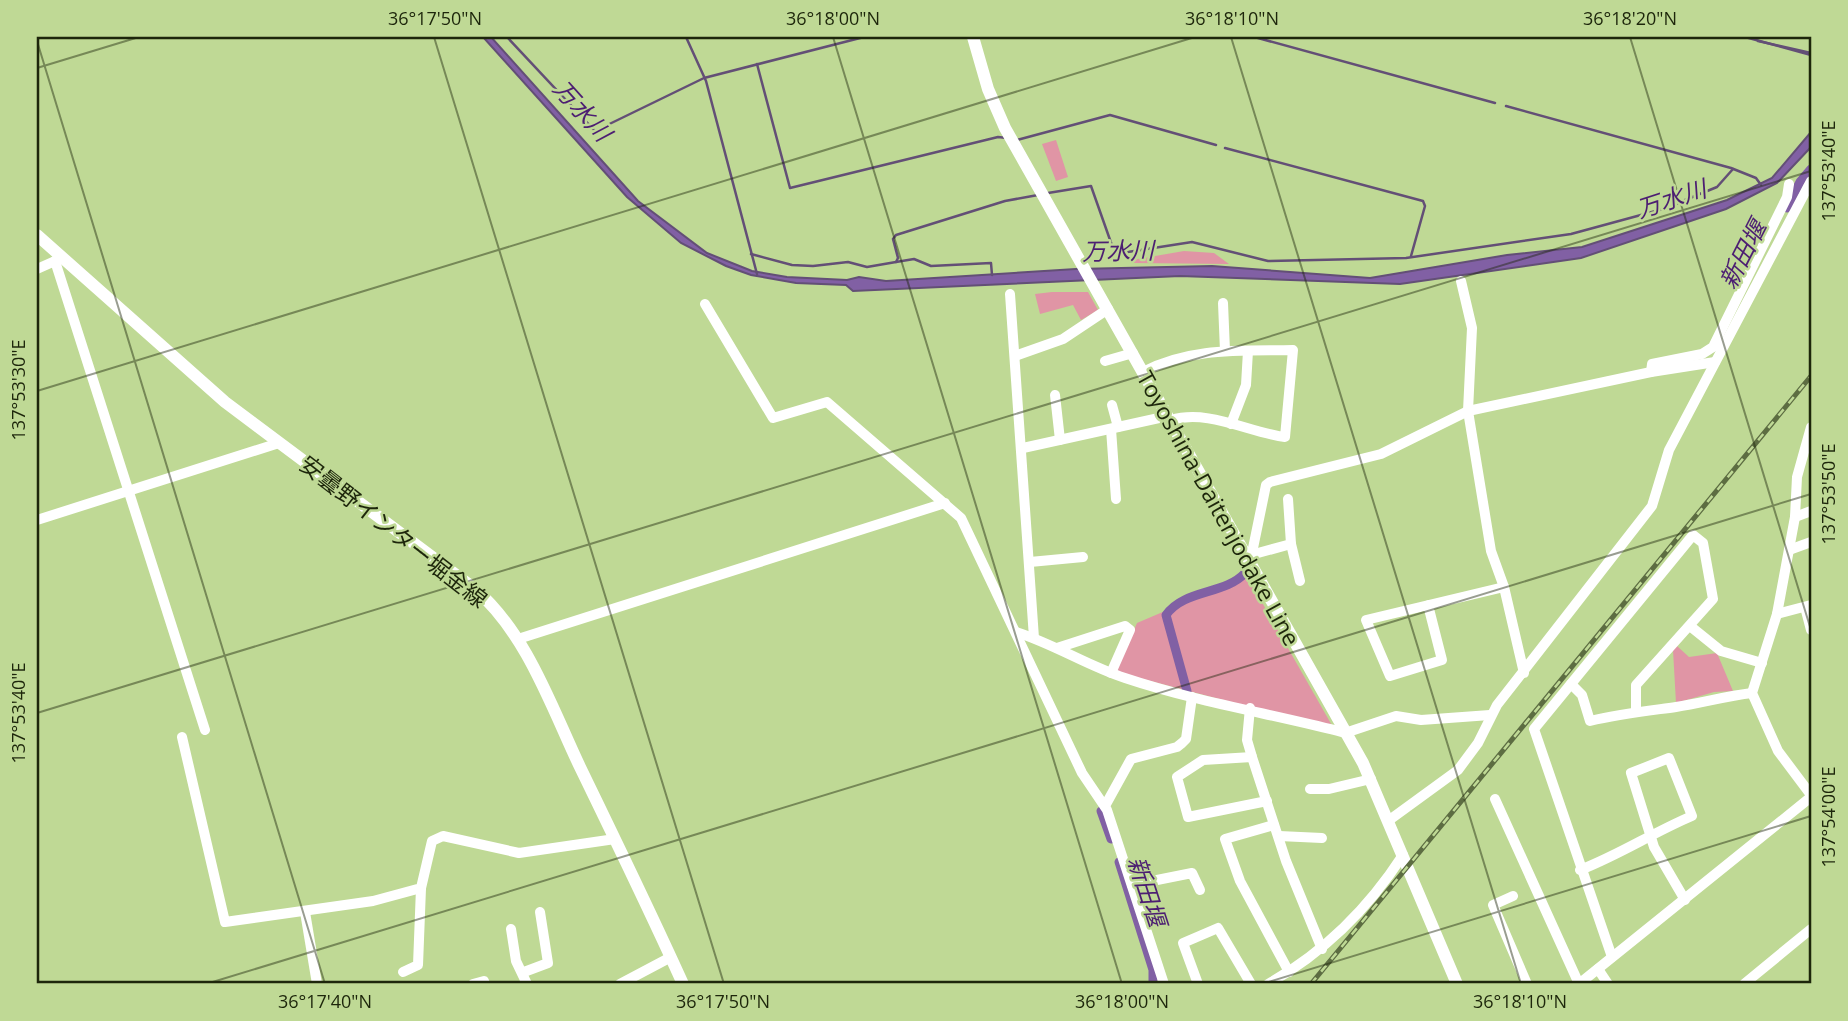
<svg xmlns="http://www.w3.org/2000/svg" width="1848" height="1021" viewBox="0 0 1848 1021" font-family="'Open Sans','Noto Sans JP',sans-serif">
  <style>
    .green { fill: #e095a5 }
    .water { fill: #8160a4; stroke: #634f76; stroke-width: 2 }
    .lines { fill: none; stroke-linecap: round; stroke-linejoin: round }
    .stream { stroke: #634f76; stroke-width: 2.5 }
    .canal { stroke: #8160a4; stroke-width: 9 }
    .minor { stroke: #fff; stroke-width: 10 }
    .major { stroke: #fff; stroke-width: 12 }
    .rail-casing { stroke: #5d6d42; stroke-width: 5 }
    .rail { stroke: #bfd995; stroke-width: 2.5; stroke-dasharray: 8; stroke-linecap: butt }
    .ticks { fill: none; stroke: #1d260b; stroke-width: 2; stroke-opacity: 0.45 }
    .labels { text-anchor: middle; dominant-baseline: central; stroke-width: 5; stroke-linejoin: round; paint-order: stroke }
    .street-label { font-size: 23px; fill: #1d260b; stroke: #bfd995 }
    .water-label { font-size: 24px; font-style: italic; fill: #4c1e72; stroke: #bfd995 }
    .neatline { fill: none; stroke: #1d260b; stroke-width: 2.5 }
    .ticks-label { font-size: 18px; text-anchor: middle; fill: #1d260b }
  </style>
  <rect width="100%" height="100%" fill="#bfd995"/>
  <g class="green">
    <path d="M1056 140 1068 177 1056 181 1042 144Z"/>
    <path d="M1184 251 1214 253 1229 264 1132 263V260Z"/>
    <path d="M1052 292H1088L1098 310 1081 320 1073 305 1040 314 1035 294Z"/>
    <path d="M1247 576 1334 729 1116 672 1137 623Z"/>
    <path d="M1677 646 1689 657 1717 653 1733 691 1714 692 1676 703 1673 650Z"/>
  </g>
  <path class="water" d="M483 37H491L638 201 707 253 752 271 787 277 847 280 859 277 886 281 1076 269 1212 266 1370 278 1507 255 1582 247 1727 200 1772 178 1811 132V147L1777 183 1726 209 1581 258 1400 284 1180 276 853 291 846 285 796 283 751 275 726 266 681 243 627 197Z"/>
  <g class="lines">
    <g class="stream">
      <path d="M507 37 595 131 704 78 864 37"/>
      <path d="M686 37 706 81 757 274"/>
      <path d="M980 37H989"/>
      <path d="M1745 37 1811 55"/>
      <path d="M1258 38 1495 103"/>
      <path d="M1758 41 1811 53"/>
      <path d="M757 64 790 188 998 137 1007 138"/>
      <path d="M1506 106 1731 168 1756 178 1761 185"/>
      <path d="M1017 140 1110 115 1216 145"/>
      <path d="M1225 148 1423 201 1425 206 1411 256"/>
      <path d="M1048 193 1091 186 1115 254 1192 242 1268 261 1406 258 1571 234 1663 209 1717 187 1733 169"/>
      <path d="M751 254 792 265 813 266 848 262 867 267 896 262 898 258 893 239 896 235 1005 201 1038 195"/>
      <path d="M896 262 914 259 931 266 991 263 992 275"/>
    </g>
    <g class="canal">
      <path d="M1787 208 1800 182 1811 169"/>
      <path d="M1187 691 1166 615C1184 589 1225 595 1245 573"/>
      <path d="M1101 811 1111 839"/>
      <path d="M1119 862 1153 970V984"/>
    </g>
    <g class="minor">
      <path d="M60 257 55 261 205 730"/>
      <path d="M37 269 55 261"/>
      <path d="M1461 281 1472 328 1468 411 1491 551 1504 587 1524 673"/>
      <path d="M1010 294 1034 638"/>
      <path d="M1223 303 1225 351"/>
      <path d="M705 304 773 418 827 402 961 518 1082 773 1107 810 1164 984"/>
      <path d="M1015 356 1063 339 1108 309"/>
      <path d="M1105 361 1133 353"/>
      <path d="M1143 372C1190 347 1242 351 1293 350L1285 437C1248 432 1208 409 1171 420"/>
      <path d="M1651 372 1652 364 1702 354 1713 347 1787 197 1789 184"/>
      <path d="M1055 395 1060 440"/>
      <path d="M1112 405 1118 427"/>
      <path d="M1231 424 1246 385 1248 351"/>
      <path d="M1811 427 1797 477 1795 517 1777 614 1752 693 1778 751 1811 795"/>
      <path d="M1111 429 1116 499"/>
      <path d="M1023 448 1168 416"/>
      <path d="M1288 499 1291 544 1300 581"/>
      <path d="M1795 517 1811 511"/>
      <path d="M37 520 279 443"/>
      <path d="M1789 550 1811 542"/>
      <path d="M1252 553 1266 485 1270 482 1381 454 1468 411 1651 372 1715 362"/>
      <path d="M1247 556 1291 544"/>
      <path d="M1030 562 1083 557"/>
      <path d="M1428 605 1442 660 1390 676 1366 620 1504 587"/>
      <path d="M1805 607 1811 630"/>
      <path d="M1777 614 1811 605"/>
      <path d="M1690 626 1721 651 1762 663"/>
      <path d="M1016 632C1054 644 1088 666 1125 678 1194 701 1267 713 1338 731L1345 733 1396 716 1421 720 1490 715"/>
      <path d="M518 639 945 503"/>
      <path d="M1057 648 1125 626 1130 630 1111 673"/>
      <path d="M1571 684 1582 695 1590 721C1619 714 1647 711 1676 707 1702 703 1726 696 1752 693"/>
      <path d="M1250 708 1247 740 1252 757 1286 861 1322 949"/>
      <path d="M182 737 225 922 373 901 421 888 432 841 443 836 519 853 615 839"/>
      <path d="M1252 757 1203 760 1177 777 1188 817 1267 801"/>
      <path d="M1310 789H1329L1371 779"/>
      <path d="M1495 799 1579 984"/>
      <path d="M1105 806 1131 759 1177 747 1182 743 1186 739 1192 697"/>
      <path d="M1388 821 1458 770 1478 743 1497 705 1652 506 1669 450 1811 181"/>
      <path d="M1274 825 1225 839 1240 881 1289 972"/>
      <path d="M1279 836 1322 838"/>
      <path d="M1580 870C1619 855 1654 832 1692 816L1669 758 1631 773 1654 847 1685 900"/>
      <path d="M1132 885 1192 873 1200 890"/>
      <path d="M1513 896 1493 905 1527 984"/>
      <path d="M305 912 317 984"/>
      <path d="M511 929 516 961 527 984"/>
      <path d="M1612 957 1534 729 1693 535 1703 543 1713 599 1636 685V711"/>
      <path d="M1598 969 1608 984"/>
      <path d="M403 972 418 965 421 888"/>
      <path d="M524 972 548 963 540 912"/>
      <path d="M473 984 484 981 485 984"/>
      <path d="M620 984 671 957"/>
      <path d="M1198 984 1183 943 1218 928 1251 984"/>
      <path d="M1268 984C1325 952 1368 909 1403 855"/>
      <path d="M1579 984 1811 797"/>
      <path d="M1744 984 1811 929"/>
    </g>
    <g class="major">
      <path d="M973 37 988 89 1005 128 1363 763 1457 984"/>
      <path d="M37 235 225 402 475 589C527 634 551 706 580 767 615 839 650 911 683 984"/>
    </g>
    <g class="rail-casing">
      <path id="rail" d="M1311 984 1811 376"/>
    </g>
    <use href="#rail" class="rail"/>
  </g>
  <path class="ticks" d="M434 37 724 984M833 37 1122 984M1231 37 1521 984M1630 37 1811 630M37 41 325 984M37 68 139 37M37 391 1195 37M37 713 1811 171M206 984 1811 494M1262 984 1811 816"/>
  <g class="labels">
    <g class="street-label">
      <text transform="translate(1219 508) rotate(61)">Toyoshina-Daitenjodake Line</text>
      <text transform="translate(394 531) rotate(38)">安曇野インター堀金線</text>
    </g>
    <g class="water-label">
      <text transform="translate(583 110) rotate(48)">万水川</text>
      <text transform="translate(1671 198) rotate(-18)">万水川</text>
      <text transform="translate(1118 250) rotate(-1)">万水川</text>
      <text transform="translate(1742 254) rotate(-63)">新田堰</text>
      <text transform="translate(1148 891) rotate(72)">新田堰</text>
    </g>
  </g>
  <rect width="1848" height="1021" fill="none" stroke="#bfd995" stroke-width="77"/>
  <rect x="38" y="38" width="1772" height="944" class="neatline"/>
  <g class="ticks-label">
    <text x="435" y="25">36°17'50"N</text>
    <text x="833" y="25">36°18'00"N</text>
    <text x="1232" y="25">36°18'10"N</text>
    <text x="1630" y="25">36°18'20"N</text>
    <text transform="translate(1829 171) rotate(-90)" y="6">137°53'40"E</text>
    <text transform="translate(19 390) rotate(-90)" y="6">137°53'30"E</text>
    <text transform="translate(1829 494) rotate(-90)" y="6">137°53'50"E</text>
    <text transform="translate(19 713) rotate(-90)" y="6">137°53'40"E</text>
    <text transform="translate(1829 817) rotate(-90)" y="6">137°54'00"E</text>
    <text x="325" y="1008">36°17'40"N</text>
    <text x="723" y="1008">36°17'50"N</text>
    <text x="1122" y="1008">36°18'00"N</text>
    <text x="1520" y="1008">36°18'10"N</text>
  </g>
</svg>
